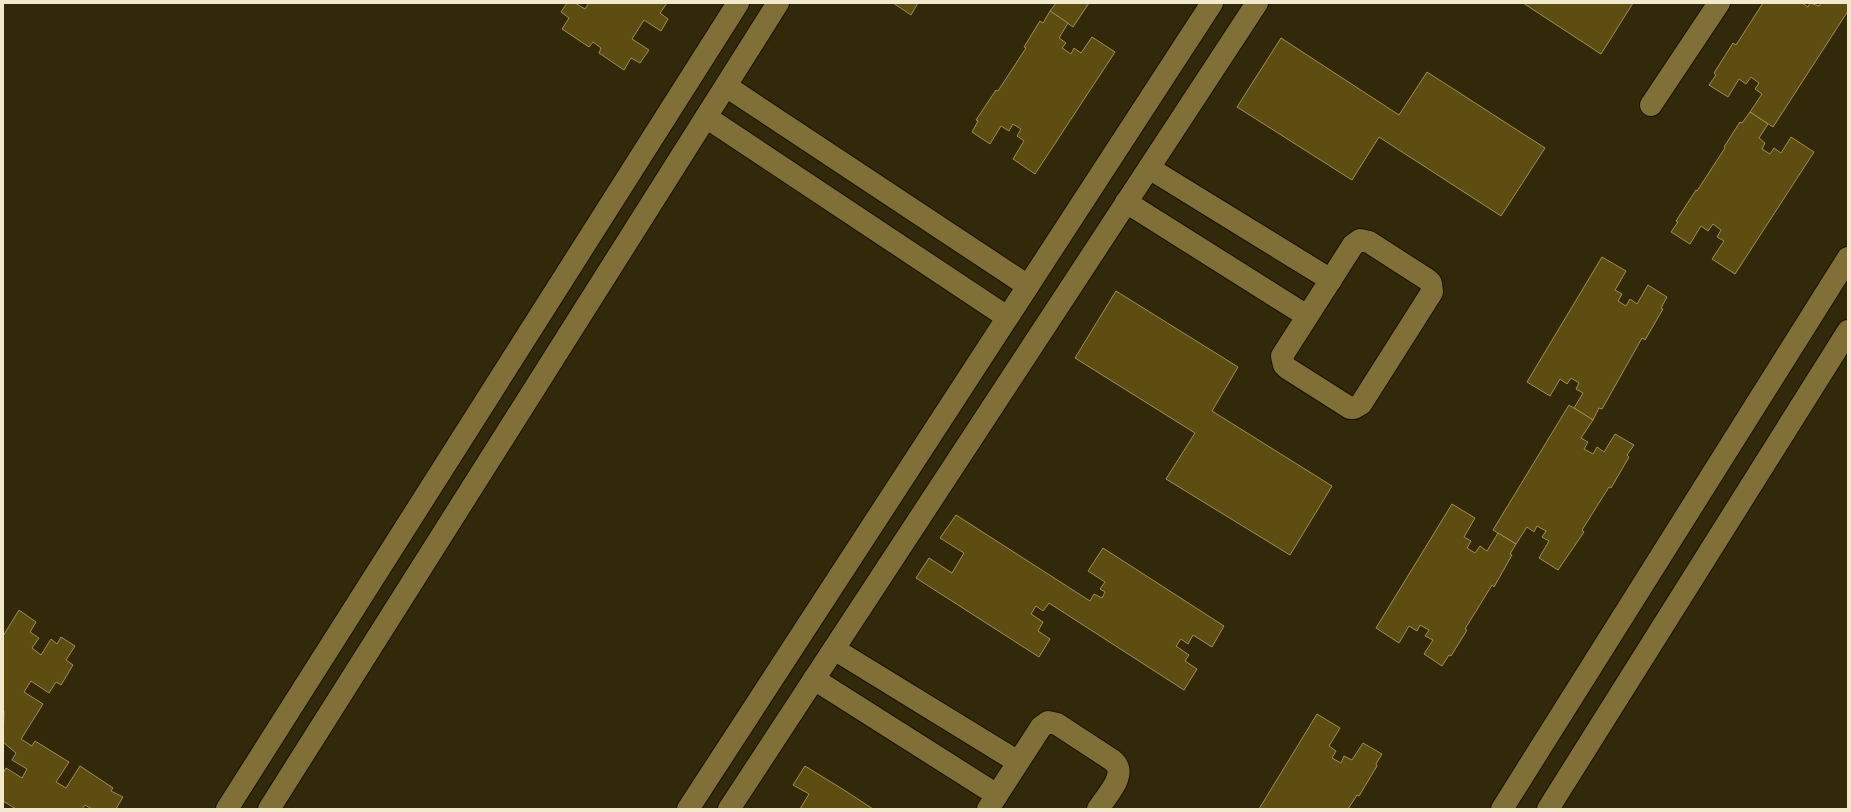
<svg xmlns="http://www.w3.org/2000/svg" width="1851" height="812" viewBox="0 0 1851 812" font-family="'Roboto Condensed',sans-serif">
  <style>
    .building { fill: #5d4d11; stroke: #9f8e55 }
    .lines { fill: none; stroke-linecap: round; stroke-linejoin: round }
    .minor-casing { stroke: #171202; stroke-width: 24 }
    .minor { stroke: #807037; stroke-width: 22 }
  </style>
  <rect width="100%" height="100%" fill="#31290a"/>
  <g class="building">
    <path d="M567 3H575L585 9 589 3H667L660 13 668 19 661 31 644 20 632 39 649 50 640 63 631 58 624 70 599 53 601 48 593 42 589 47 562 29 569 18 561 12Z"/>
    <path d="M893 3H918L911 15Z"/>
    <path d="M1056 3H1089L1073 27 1050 11Z"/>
    <path d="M1523 3H1633L1601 54Z"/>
    <path d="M1763 3H1802L1808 7 1810 3 1819 6 1821 3H1848V11L1773 127 1750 112 1762 94 1755 89 1759 83 1751 77 1746 84 1739 79 1728 97 1709 85 1716 75 1714 73 1733 43 1736 45Z"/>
    <path d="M1050 11 1068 23 1059 38 1066 43 1062 48 1071 54 1074 48 1081 53 1092 37 1115 52 1035 174 1013 159 1024 141 1017 136 1021 129 1013 124 1009 131 1001 126 990 144 972 132 978 121 976 120 996 90 998 91 1026 48 1024 47 1040 21 1043 23Z"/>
    <path d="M1281 38 1399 115 1427 72 1545 148 1501 216 1379 137 1352 180 1237 107Z"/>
    <path d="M1750 112 1768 124 1759 138 1765 143 1762 149 1770 154 1774 148 1781 153 1791 137 1814 152 1735 274 1712 259 1724 241 1717 237 1721 230 1713 224 1708 231 1701 226 1690 244 1671 232 1678 222 1676 221 1696 190 1697 191 1725 148 1724 147 1740 122 1742 123Z"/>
    <path d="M1602 257 1626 271 1615 290 1622 294 1618 301 1626 306 1630 299 1637 304 1648 285 1667 297 1661 308 1663 309 1645 340 1642 338 1602 409 1599 408 1593 420 1574 408 1583 393 1576 389 1579 383 1571 378 1567 384 1560 379 1550 396 1527 382Z"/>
    <path d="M1116 291 1238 367 1212 411 1332 486 1290 555 1166 479 1195 433 1075 358Z"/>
    <path d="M1569 405 1593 420 1581 438 1588 442 1584 449 1593 454 1597 447 1604 452 1615 434 1634 445 1627 455 1629 457 1611 488 1609 487 1582 530 1584 532 1558 570 1539 558 1549 541 1542 537 1546 531 1537 526 1534 532 1527 527 1516 544 1493 530Z"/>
    <path d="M1452 504 1475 518 1464 537 1471 541 1467 548 1475 553 1480 546 1487 551 1498 533 1516 544 1510 554 1512 555 1494 587 1492 585 1465 629 1467 630 1451 656 1449 655 1442 666 1424 654 1433 640 1425 636 1429 630 1420 625 1417 631 1409 626 1399 643 1376 628Z"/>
    <path d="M956 515 1090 601 1094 594 1102 598 1105 592 1100 589 1105 582 1088 571 1103 548 1224 626 1212 647 1193 635 1188 644 1181 639 1176 646 1189 655 1185 661 1197 669 1184 690 1049 603 1043 611 1036 606 1031 614 1043 622 1038 631 1050 639 1039 657 916 578 929 558 952 573 964 553 940 538Z"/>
    <path d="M19 610 36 622 30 632 39 638 32 648 41 655 51 639 57 644 61 637 75 646 66 660 73 665 61 685 56 682 49 693 31 681 24 692 43 704 21 739 32 746 35 741 69 762 56 782 66 788 80 766 113 788 111 791 123 797 116 809H92L85 805 82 809H16L3 801V773L6 768 22 778 27 769 12 760 16 753 3 742 4 711 3 710V636Z"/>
    <path d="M1317 714 1340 728 1329 746 1336 751 1332 758 1341 763 1344 756 1352 760 1363 743 1382 754 1376 764 1377 766 1359 796 1357 795 1348 809H1259Z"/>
    <path d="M805 766 844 790 873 809H800L809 794 793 785Z"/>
  </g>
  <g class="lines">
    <g class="minor-casing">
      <g id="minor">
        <path d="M726 86 1028 286"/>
        <path d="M1651 105 1719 3"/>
        <path d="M706 117 1007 317"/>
        <path d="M1149 168 1331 280"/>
        <path d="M1126 202 1307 316"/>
        <path d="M1360 240 1369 242 1428 280 1431 283 1432 292 1361 404 1354 408H1350L1287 368 1284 365 1282 356 1353 245Z"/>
        <path d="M834 649 1018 762"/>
        <path d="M814 679 997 795"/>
        <path d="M227 809 738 3"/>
        <path d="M269 809 778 3"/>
        <path d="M688 809 1212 3"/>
        <path d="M729 809 1257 3"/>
        <path d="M988 809 1041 727 1048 722 1057 724 1112 760C1130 773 1106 796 1098 809"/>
        <path d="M1502 809 1848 258"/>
        <path d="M1548 809 1848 331"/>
      </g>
    </g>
    <use href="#minor" class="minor"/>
  </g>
  <rect width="1851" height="812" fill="none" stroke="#f2e9cc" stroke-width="8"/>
</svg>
